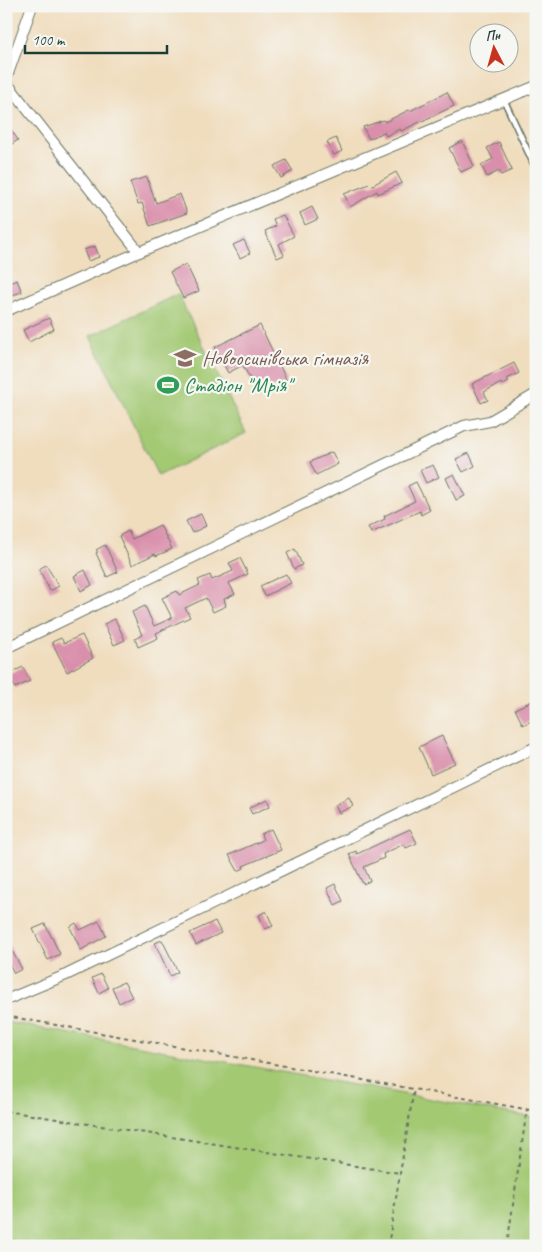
<svg xmlns="http://www.w3.org/2000/svg" width="542" height="1252" viewBox="0 0 542 1252" font-family="Caveat,sans-serif">
  <style>
    .green { fill: #a3c973; stroke: #618354 }
    .building { fill: #d98fab }
    .lines { fill: none; stroke-linecap: round; stroke-linejoin: round }
    .service-casing { stroke: #687564; stroke-width: 8 }
    .minor-casing { stroke: #687564; stroke-width: 12 }
    .path { stroke: #687564; stroke-width: 2; stroke-dasharray: 4 4; stroke-linecap: butt }
    .service { stroke: #fff; stroke-width: 5 }
    .minor { stroke: #fff; stroke-width: 10 }
    .labels { text-anchor: middle; dominant-baseline: central; stroke-width: 4.5; stroke-linejoin: round; paint-order: stroke }
    .education-label { font-size: 21px; fill: #785e54; stroke: #f6f6f2; text-anchor: start }
    .leisure-label { font-size: 21px; fill: #27864d; stroke: #f6f6f2; text-anchor: start }
  </style>
  <rect width="100%" height="100%" fill="#f6f6f2"/>
  <filter id="ink" filterUnits="userSpaceOnUse"><feTurbulence type="fractalNoise" baseFrequency=".02" numOctaves="2"/><feDisplacementMap in="SourceGraphic" scale="10" xChannelSelector="R" yChannelSelector="G"/><feConvolveMatrix kernelMatrix="1 2 1 2 8 2 1 2 1" color-interpolation-filters="sRGB"/></filter>
  <filter id="wash" filterUnits="userSpaceOnUse"><feTurbulence type="fractalNoise" baseFrequency=".0096" numOctaves="4" result="noise"/><feDisplacementMap in="SourceGraphic" scale="20" xChannelSelector="R" yChannelSelector="G"/><feGaussianBlur stdDeviation="1.12" result="paint"/><feColorMatrix in="noise" values="0 0 0 0 0 0 0 0 0 0 0 0 0 0 0 0 0 1.4 0 .05"/><feComposite in="paint" operator="in"/></filter>
  <g filter="url(#wash)">
    <rect width="100%" height="100%" fill="#f0ddbe"/>
    <g class="green">
      <path d="M178 294 246 433 158 476 90 336Z"/>
      <path d="M6 1022 536 1118V1246H6Z"/>
    </g>
    <g id="blocks">
      <g class="building">
        <path d="M447 92 454 106 401 131 400 129 386 136 384 132 369 139 363 127 384 120 385 122 409 110 410 111Z"/>
        <path d="M6 122 18 140 6 148Z"/>
        <path d="M336 138 342 151 334 155 327 142Z"/>
        <path d="M462 141 474 166 461 172 449 148Z"/>
        <path d="M499 142 512 170 501 175 499 171 487 177 481 165 493 159 487 148Z"/>
        <path d="M286 160 293 171 281 178 274 166Z"/>
        <path d="M396 172 402 183 378 194 377 191 350 207 344 194 369 184 371 186Z"/>
        <path d="M147 177 156 203 180 194 187 213 150 226 142 203 138 204 130 182Z"/>
        <path d="M312 207 318 219 305 225 300 213Z"/>
        <path d="M283 215 294 236 279 244 284 255 277 258 265 231 276 226 273 219Z"/>
        <path d="M244 240 250 253 240 258 233 245Z"/>
        <path d="M95 246 99 257 88 261 84 250Z"/>
        <path d="M186 264 199 291 183 298 170 272Z"/>
        <path d="M17 280 22 292 9 296 6 284Z"/>
        <path d="M49 318 54 329 29 342 23 330Z"/>
        <path d="M260 325 287 381 258 395 243 365 228 373 215 347Z"/>
        <path d="M514 363 519 373 507 379 509 382 502 385 501 383 484 392 488 400 481 403 472 384Z"/>
        <path d="M332 452 338 464 316 475 310 462Z"/>
        <path d="M469 453 475 466 463 472 456 459Z"/>
        <path d="M433 465 439 477 426 483 420 470Z"/>
        <path d="M454 474 465 496 456 500 446 478Z"/>
        <path d="M416 482 430 510 421 515 420 511 371 533 368 527 385 519 384 516 415 501 408 486Z"/>
        <path d="M201 514 206 526 192 533 186 521Z"/>
        <path d="M160 525 172 549 156 556 155 554 132 565 119 536 128 531 132 539Z"/>
        <path d="M105 545 118 572 107 577 96 553 98 552 96 550Z"/>
        <path d="M295 549 302 565 294 569 287 553Z"/>
        <path d="M240 558 248 574 229 583 235 594 224 599 226 606 213 612 206 598 185 608 190 617 156 633 158 638 138 647 135 639 142 635 132 612 145 606 154 626 172 618 162 598 177 591 179 595 200 585 198 580 210 575 212 580 233 571 229 563Z"/>
        <path d="M46 565 59 586 50 591 39 569Z"/>
        <path d="M85 570 92 585 81 591 74 576Z"/>
        <path d="M286 574 291 583 265 596 260 586Z"/>
        <path d="M115 619 125 640 114 645 104 624Z"/>
        <path d="M82 635 93 658 67 672 52 642 61 638 64 643Z"/>
        <path d="M23 667 30 681 15 688 8 674Z"/>
        <path d="M536 699V719L523 725 515 709Z"/>
        <path d="M442 736 455 763 431 774 419 747Z"/>
        <path d="M349 798 353 806 339 813 335 805Z"/>
        <path d="M267 799 270 806 252 814 249 808Z"/>
        <path d="M271 829 281 850 243 866 244 868 238 871 229 855 263 840 261 834Z"/>
        <path d="M410 829 417 843 406 848 404 844 383 854 384 858 364 867 370 881 363 884 349 854 356 851 357 854Z"/>
        <path d="M335 884 343 901 335 905 327 888Z"/>
        <path d="M266 911 273 926 265 929 259 915Z"/>
        <path d="M99 921 106 936 81 950 70 927 76 923 80 930Z"/>
        <path d="M215 921 221 933 196 945 190 933Z"/>
        <path d="M45 924 60 954 48 960 33 929Z"/>
        <path d="M6 940 22 969 14 973 6 958Z"/>
        <path d="M162 940 178 972 170 976 155 943Z"/>
        <path d="M101 974 108 988 99 993 92 978Z"/>
        <path d="M124 982 132 997 119 1003 112 987Z"/>
      </g>
    </g>
  </g>
  <g filter="url(#ink)">
    <use href="#blocks" fill-opacity="0" stroke="#687564" stroke-width="1"/>
    <g class="lines">
      <g class="service-casing">
        <path id="service" d="M504 100 536 169"/>
      </g>
      <g class="minor-casing">
        <g id="minor">
          <path d="M6 79 32 6"/>
          <path d="M6 82 139 252"/>
          <path d="M6 311 139 252 536 86"/>
          <path d="M6 648 464 426 490 421 536 394"/>
          <path d="M6 1000 66 975 536 747"/>
        </g>
      </g>
      <g class="path">
        <path d="M6 1016 536 1111"/>
        <path d="M6 1111 400 1173"/>
        <path d="M388 1246 414 1089"/>
        <path d="M507 1246 527 1109"/>
      </g>
      <use href="#service" class="service"/>
      <use href="#minor" class="minor"/>
    </g>
  </g>
  <defs>
    <g id="school-bare" transform="scale(1.725)"><path d="M0-5L7-2L0 1L-7-2ZM-4 1L0 2.5L4 1V4Q0 6-4 4Z" fill="#8d6e63" stroke="#f6f6f2" stroke-width="2.5" paint-order="stroke"/></g>
    <g id="stadium-bare" transform="scale(1.725)"><path d="M0-5a6.5 5 0 1 0 0 10a6.5 5 0 1 0 0-10ZM-3.5-1.8h7v3.6h-7Z" fill="#2e9e5b" stroke="#f6f6f2" stroke-width="2.5" paint-order="stroke"/></g>
  </defs>
  <g fill-rule="evenodd">
    <use href="#school-bare" x="185" y="358"/>
    <use href="#stadium-bare" x="168" y="385"/>
  </g>
  <g class="labels">
    <g class="education-label">
      <text x="202" y="358">Новоосинівська гімназія</text>
    </g>
    <g class="leisure-label">
      <text x="184" y="385">Стадіон "Мрія"</text>
    </g>
  </g>
  <rect width="542" height="1252" fill="none" stroke="#f6f6f2" stroke-width="25"/>
  <g transform="translate(494 48) rotate(354)"><circle r="24" fill="#f6f6f2" stroke="#a0aca6"/>
  <path d="M0-4L9 19L0 12L-9 19Z" fill="#c8321e"/>
  <text y="-8" font-size="14" font-weight="bold" text-anchor="middle" fill="#1f3d34">Пн</text>
  </g>
  <path d="M25 45v8h142v-8" fill="none" stroke="#1f3d34" stroke-width="2.5"/>
  <text x="32" y="45" font-size="15" fill="#1f3d34" stroke="#f6f6f2" stroke-width="4" paint-order="stroke">100 m</text>
</svg>
